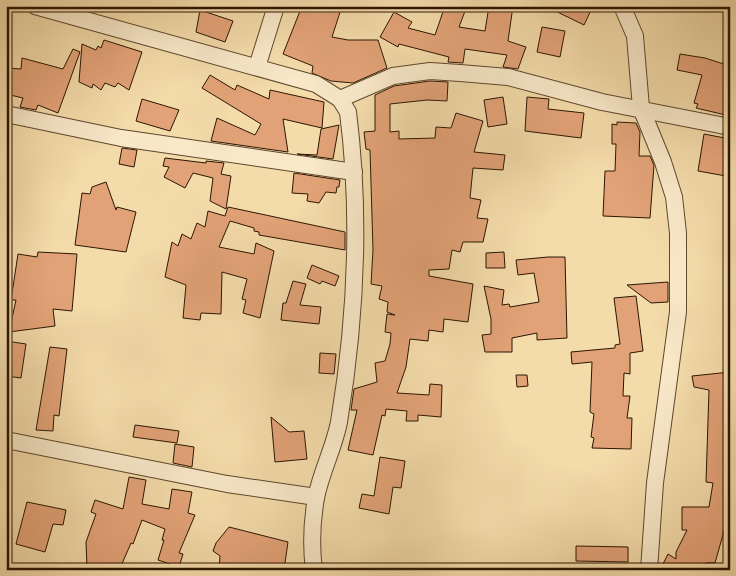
<svg xmlns="http://www.w3.org/2000/svg" width="736" height="576" viewBox="0 0 736 576" font-family="Alegreya,serif">
  <style>
    .building { fill: #e2a277; stroke: #2c1602 }
    .lines { fill: none; stroke-linecap: round; stroke-linejoin: round }
    .minor-casing { stroke: #5e472c; stroke-width: 18 }
    .minor { stroke: #f8e8c8; stroke-width: 16 }
  </style>
  <rect width="100%" height="100%" fill="#f4dbaa"/>
  <filter id="stains"><feTurbulence type="fractalNoise" baseFrequency=".004" numOctaves="4"/><feColorMatrix values="0 0 0 0 .2 0 0 0 0 .09 0 0 0 0 .02 0 0 0 .5 -.17"/></filter>
  <radialGradient id="worn" r=".72"><stop offset=".6" stop-color="#630" stop-opacity="0"/><stop offset="1" stop-color="#630" stop-opacity=".3"/></radialGradient>
  <g class="building">
    <path d="M302 6H342L332 37 348 40H378L387 68 353 83 331 81 312 73 313 66 283 54Z"/>
    <path d="M445 6H467L459 27 485 31 489 6H513L508 41 526 47 518 69 503 67 507 55 465 49 463 63 448 62 449 57 399 44 398 47 380 37 394 12 412 22 408 28 435 35Z"/>
    <path d="M545 6H593L584 25Z"/>
    <path d="M200 10 233 21 225 42 196 32Z"/>
    <path d="M542 27 565 31 560 57 537 52Z"/>
    <path d="M104 40 142 52 129 90 118 83 115 87 105 83 101 90 93 84 92 88 79 82 82 44 96 50 98 46 101 48Z"/>
    <path d="M73 49 80 52 58 113 38 105 36 110 20 107 23 98 6 94V68L21 69 22 58 63 69Z"/>
    <path d="M680 54 705 58 730 66V116L696 108 698 104 694 103 702 75 677 70Z"/>
    <path d="M210 75 235 90 237 85 269 99 270 90 324 102 322 128 283 119 288 152 211 141 217 118 255 135 261 124 202 88Z"/>
    <path d="M430 81 448 82 447 101 427 100 390 104V132L399 131V139L435 138 436 127 451 128 456 113 483 121 474 152 505 155 503 170 473 168 470 198 481 200 477 218 488 219 483 242H463L460 252 452 250 449 269 429 270V276L473 284 468 322 444 319 443 332 429 330 428 341 410 339 406 367 397 393 429 395 430 384 442 385 441 417 418 415V421H406L407 411 386 409 385 416 382 415 373 455 348 450 357 410H351L354 389 377 382 375 363 385 361 390 344 391 333 385 332 387 314 395 315 387 312 388 302 379 299 382 286 371 284 373 250 370 150 366 149 364 132 375 131V95L394 86Z"/>
    <path d="M503 97 507 124 488 127 484 100Z"/>
    <path d="M527 97 549 99 548 109 584 113 581 138 525 131Z"/>
    <path d="M142 99 179 110 170 131 136 121Z"/>
    <path d="M617 122 636 123 640 132 639 156H650L654 165 650 218 603 216 605 171H615L616 144H612V124L617 125Z"/>
    <path d="M339 125 333 159 297 154 317 155 321 129Z"/>
    <path d="M704 134 730 139 726 176 698 171Z"/>
    <path d="M122 148 137 150 134 167 119 164Z"/>
    <path d="M165 158 206 163V161L224 163 221 174 231 176 226 209 210 201 213 178 193 173 185 188 164 177 169 167 163 166Z"/>
    <path d="M294 173 340 180 339 187H337L336 193 326 192 319 203 307 201 308 194 292 193Z"/>
    <path d="M106 182 116 210 117 207 136 212 126 252 75 245 82 193 90 194 92 187Z"/>
    <path d="M228 207 345 232V250L259 235V232L254 231V228L230 221 219 247 254 254 256 243 274 251 260 318 243 313 246 300 242 299 247 279 222 272 221 314 201 313 200 320 183 318 186 285 165 277 172 242 178 246 182 234 191 239 197 223 205 227 208 211 225 216Z"/>
    <path d="M38 252 77 254 72 311 53 309 55 326 9 332 16 300H11L18 254 37 257Z"/>
    <path d="M504 252 505 268H486V253Z"/>
    <path d="M548 257H565L567 338 537 340V333L512 338V352H485L482 335 491 334V319L484 286 504 290 502 305 509 304 510 307 539 302 534 273 518 275 516 260Z"/>
    <path d="M312 265 339 276 335 286 322 281 320 284 307 278Z"/>
    <path d="M293 281 306 284 300 305 321 307 319 324 281 320 283 303H286Z"/>
    <path d="M668 282V302L651 303 627 285Z"/>
    <path d="M636 296 643 351 630 353V374L624 373 623 396H630L627 418H632L631 449 592 448 594 438 591 437 594 414 590 412 592 362 572 364 571 352 615 348V345L620 344 614 298Z"/>
    <path d="M6 341 26 344 21 378 6 376Z"/>
    <path d="M50 347 67 349 59 416 54 415 53 431 36 430Z"/>
    <path d="M320 353 336 354 334 374 319 373Z"/>
    <path d="M730 372 727 489H730V525L726 524 715 563H706L702 570H660L668 554 676 559V552L687 530H682V507H709L713 483 706 482 709 390 694 387 692 376Z"/>
    <path d="M516 375H527L528 386 517 387Z"/>
    <path d="M271 417 289 432 304 431 307 459 275 462Z"/>
    <path d="M135 425 179 431 177 443 133 437Z"/>
    <path d="M175 444 194 447 192 467 173 463Z"/>
    <path d="M380 457 405 461 401 488 393 487 389 514 359 508 362 494 374 496Z"/>
    <path d="M129 477 146 480 142 504 169 509 172 489 192 492 188 513 195 515 179 553 183 554 179 567 158 560 164 540H162L165 529 142 520 133 544 131 543 121 566 87 567 86 542 96 514 91 512 95 500 123 509Z"/>
    <path d="M27 502 66 510 63 525 53 524 45 552 16 544Z"/>
    <path d="M229 527 288 542 284 570H219L220 556 213 551 216 543Z"/>
    <path d="M576 546 628 547V562L576 561Z"/>
  </g>
  <g class="lines">
    <g class="minor-casing">
      <g id="minor">
        <path d="M35 6 316 84 340 99 348 112C361 215 356 319 339 422 334 448 321 472 316 498 312 521 311 547 314 570"/>
        <path d="M622 6 635 36 641 108 663 162 674 197 678 233V312L655 483 649 570"/>
        <path d="M257 67 276 6"/>
        <path d="M340 99 393 76 430 71 460 73 508 77 602 102 730 127"/>
        <path d="M6 114 121 138 354 172"/>
        <path d="M6 440 227 484 316 497"/>
      </g>
    </g>
    <use href="#minor" class="minor"/>
  </g>
  <rect width="736" height="576" fill="none" stroke="#f4dbaa" stroke-width="25"/>
  <rect x="8" y="8" width="721" height="561" fill="none" stroke="#2c1602" stroke-width="2.5"/>
  <rect x="12" y="12" width="711" height="551" fill="none" stroke="#2c1602"/>
  <rect width="100%" height="100%" filter="url(#stains)"/>
  <rect width="100%" height="100%" fill="url(#worn)"/>
</svg>
